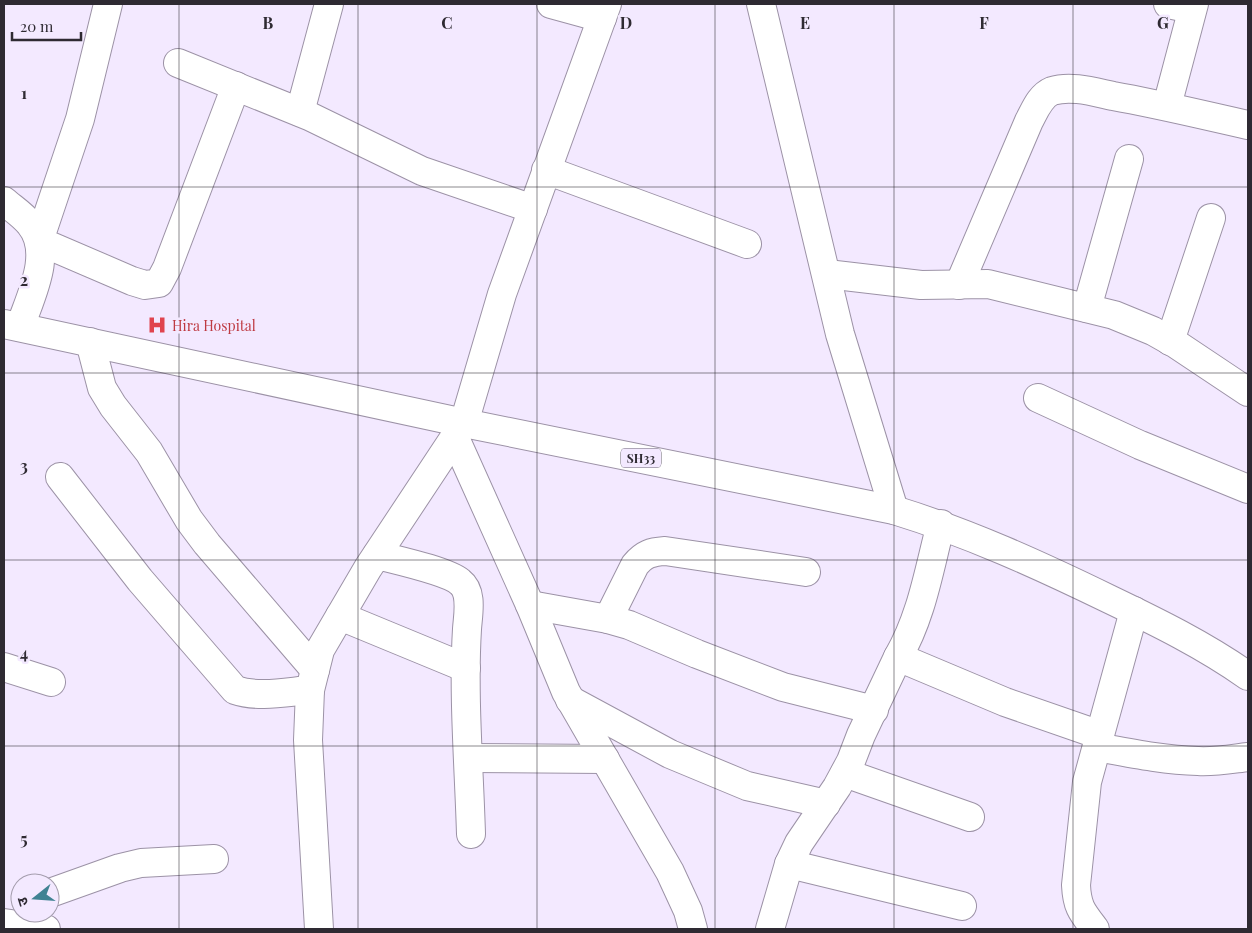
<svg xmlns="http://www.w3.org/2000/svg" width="1252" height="933" viewBox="0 0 1252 933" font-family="'Playfair Display','Noto Sans Devanagari',serif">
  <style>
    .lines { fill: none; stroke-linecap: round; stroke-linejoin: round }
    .minor-casing { stroke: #9c92a6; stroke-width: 30 }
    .major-casing { stroke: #9c92a6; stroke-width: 30 }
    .minor { stroke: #fff; stroke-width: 28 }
    .major { stroke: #fff; stroke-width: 28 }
    .grid { fill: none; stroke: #2e2a32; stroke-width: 1; stroke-opacity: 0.55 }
    .labels { text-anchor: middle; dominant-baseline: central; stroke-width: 5; stroke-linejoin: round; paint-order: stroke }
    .shield { fill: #f3e9ff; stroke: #696370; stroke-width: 1 }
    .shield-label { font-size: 12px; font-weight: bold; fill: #2e2a32 }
    .health-label { font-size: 14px; fill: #be3a42; stroke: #f3e9ff; text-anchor: start }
    .grid-label { font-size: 16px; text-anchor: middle; font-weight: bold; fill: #2e2a32; stroke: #f3e9ff; stroke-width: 5; stroke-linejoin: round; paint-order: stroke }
  </style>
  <rect width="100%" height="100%" fill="#f3e9ff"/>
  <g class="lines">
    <g class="minor-casing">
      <g id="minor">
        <path d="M108 4 80 119 39 241 132 281 145 285 159 283 167 268 236 86"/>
        <path d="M551 4 602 18"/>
        <path d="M761 4 840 334 894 510"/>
        <path d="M1168 4 1192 9"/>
        <path d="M178 63 309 116 422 171 533 209"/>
        <path d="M1167 106 1194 4"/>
        <path d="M300 112 329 4"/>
        <path d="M546 170 747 244"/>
        <path d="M4 201C12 208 23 215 30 224 54 253 30 297 20 327"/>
        <path d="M827 274 921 285 988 284 1114 315 1153 331 1176 344 1248 392"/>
        <path d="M959 285 1029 121C1035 110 1040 96 1052 91 1071 85 1094 92 1113 96 1158 104 1203 115 1248 125"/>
        <path d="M1087 308 1129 159"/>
        <path d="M1170 341 1211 218"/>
        <path d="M90 342 102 388 113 406 149 452 189 520 207 544 315 670"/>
        <path d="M1038 398 1140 445 1248 489"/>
        <path d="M455 438 530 605 566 692 670 872 688 911 693 929"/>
        <path d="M60 477 140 580 235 690C258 698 286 692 310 690"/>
        <path d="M377 555C396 560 447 571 460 582 473 592 468 614 467 629 463 695 469 767 471 834"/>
        <path d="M530 605 608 619 629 625 697 654 783 687 874 710"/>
        <path d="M340 616 466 668"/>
        <path d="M608 619 635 565C644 554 651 552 665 551L806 572"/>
        <path d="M898 657 1005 702 1100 735"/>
        <path d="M4 667 51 682"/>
        <path d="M570 700 670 754 747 786 826 804"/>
        <path d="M1097 747C1130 753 1164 760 1198 761 1215 762 1231 759 1248 757"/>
        <path d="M469 758 605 759"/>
        <path d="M845 773 970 817"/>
        <path d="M789 864 962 906"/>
        <path d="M50 893 120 868 141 863 214 859"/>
        <path d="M4 923 46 929"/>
        <path d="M319 929 308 740 310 690 320 650 368 568 464 423 502 294 607 4"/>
        <path d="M770 929 789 864 799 843 837 787 851 761 861 735 898 657C922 616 929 569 941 524"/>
        <path d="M1095 929C1082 912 1077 907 1076 885L1087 782 1134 611"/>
      </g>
    </g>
    <g class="major-casing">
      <path id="major" d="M4 324 464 423 894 510C969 533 1039 565 1109 599 1157 622 1204 645 1248 676"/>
    </g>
    <use href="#minor" class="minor"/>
    <use href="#major" class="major"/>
  </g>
  <path class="grid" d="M179 4V929M358 4V929M537 4V929M715 4V929M894 4V929M1073 4V929M4 187H1248M4 373H1248M4 560H1248M4 746H1248"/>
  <defs>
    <g id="hospital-bare" transform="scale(1.5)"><path d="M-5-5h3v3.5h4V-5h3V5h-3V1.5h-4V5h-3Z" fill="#e0444e" stroke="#f3e9ff" stroke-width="2.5" paint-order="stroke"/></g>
  </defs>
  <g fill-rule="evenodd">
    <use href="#hospital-bare" x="157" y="325"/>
  </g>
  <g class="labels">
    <rect class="shield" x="621" y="448.5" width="40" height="19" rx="4"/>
    <g class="shield-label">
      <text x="641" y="458">SH33</text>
    </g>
    <g class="health-label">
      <text x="172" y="325">Hira Hospital</text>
    </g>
  </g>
  <g class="grid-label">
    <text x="268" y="29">B</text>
    <text x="447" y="29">C</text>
    <text x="626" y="29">D</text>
    <text x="805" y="29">E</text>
    <text x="984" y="29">F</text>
    <text x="1163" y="29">G</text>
    <text x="24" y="99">1</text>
    <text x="24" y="286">2</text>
    <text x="24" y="472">3</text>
    <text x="24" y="659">4</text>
    <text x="24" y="845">5</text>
  </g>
  <rect width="1252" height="933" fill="none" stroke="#2e2a32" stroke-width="10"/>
  <g transform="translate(35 898) rotate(253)"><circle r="24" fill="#f3e9ff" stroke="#a49dad"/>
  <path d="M0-4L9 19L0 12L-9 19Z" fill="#408293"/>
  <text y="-8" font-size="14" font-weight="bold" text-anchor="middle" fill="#2e2a32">उ</text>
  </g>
  <path d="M12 32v8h69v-8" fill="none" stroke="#2e2a32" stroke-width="2.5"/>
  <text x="20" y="32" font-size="15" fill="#2e2a32" stroke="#f3e9ff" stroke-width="4" paint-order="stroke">20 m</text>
</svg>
